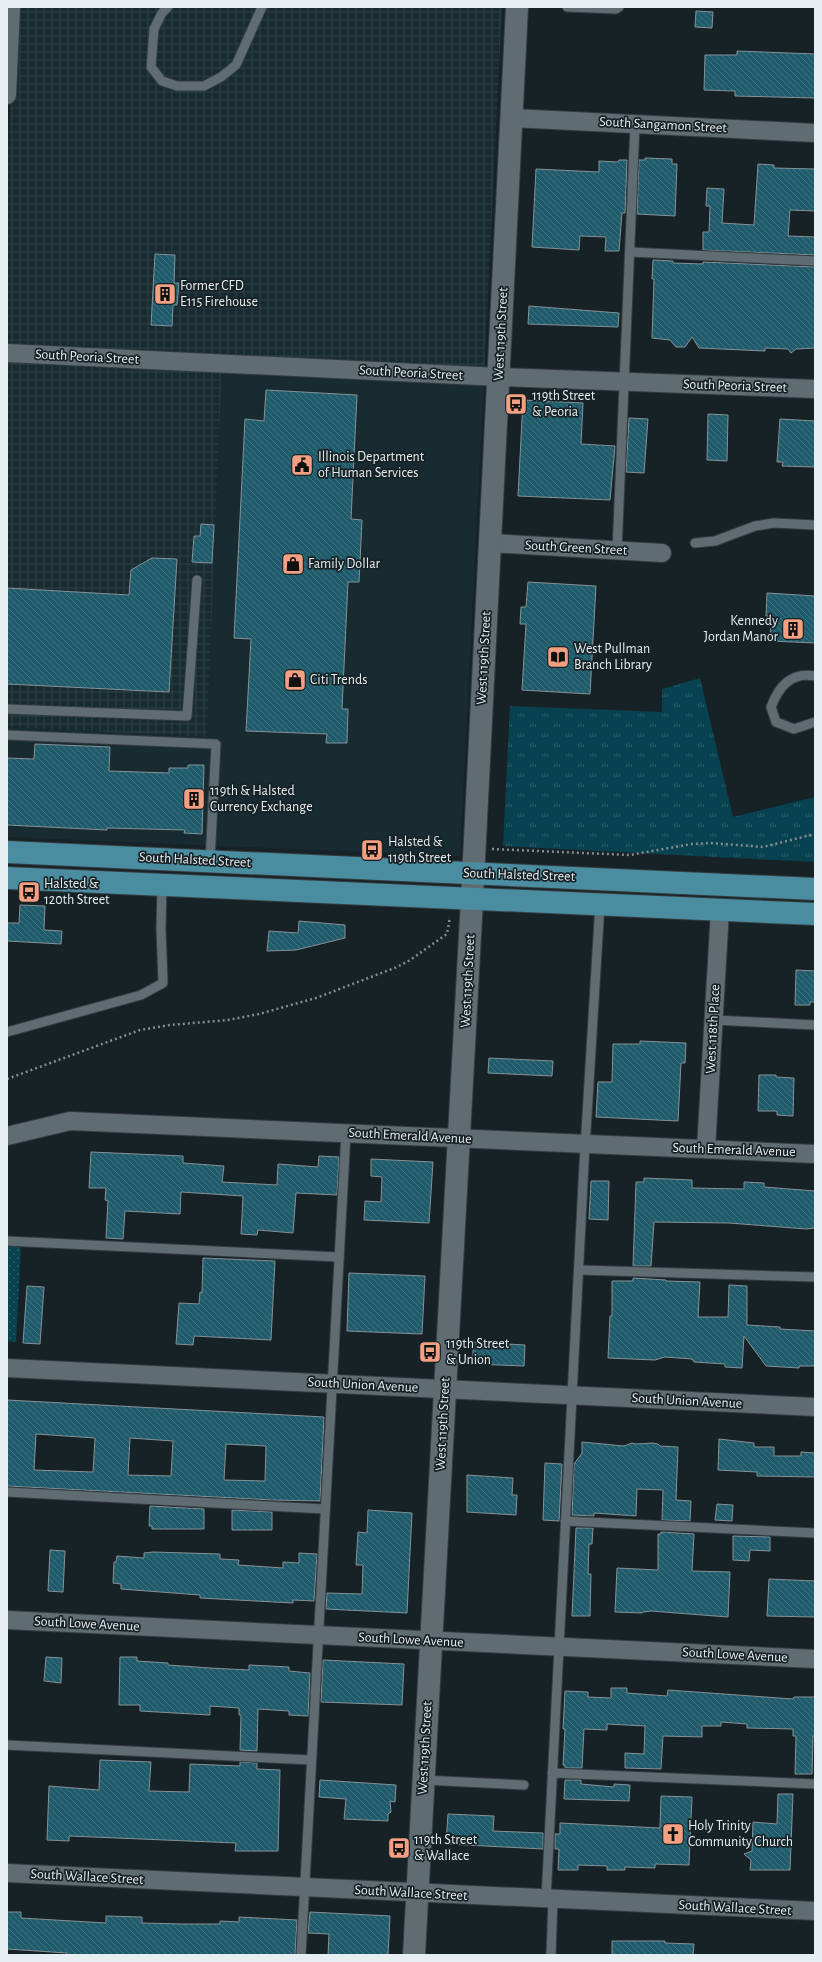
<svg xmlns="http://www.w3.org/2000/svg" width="822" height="1962" viewBox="0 0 822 1962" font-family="'Alegreya Sans',sans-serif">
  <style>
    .built { fill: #172b31 }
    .industrial { fill: url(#industrial-grid) }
    .grass { fill: url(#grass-tufts) }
    .garden { fill: url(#garden-dots) }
    .building { fill: url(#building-back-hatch); stroke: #859297; fill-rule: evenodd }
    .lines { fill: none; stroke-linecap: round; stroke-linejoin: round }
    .service-casing { stroke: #353d41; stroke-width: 11 }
    .minor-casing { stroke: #353d41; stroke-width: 20 }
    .tertiary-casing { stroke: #353d41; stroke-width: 24 }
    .primary-casing { stroke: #353d41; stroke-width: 24 }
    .path { stroke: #848d90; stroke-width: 2.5; stroke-dasharray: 2 3; stroke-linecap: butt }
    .service { stroke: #5f6c71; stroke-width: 9 }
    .minor { stroke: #5f6c71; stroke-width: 18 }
    .tertiary { stroke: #5f6c71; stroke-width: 22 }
    .primary { stroke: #4a8ca0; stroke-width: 22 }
    .labels { text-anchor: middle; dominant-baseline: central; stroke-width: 3.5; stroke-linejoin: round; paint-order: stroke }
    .street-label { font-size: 14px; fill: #e7eef1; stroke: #172226 }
    .poi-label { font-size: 14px; fill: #e7eef1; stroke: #172226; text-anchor: start }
  </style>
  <defs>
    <pattern id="industrial-grid" width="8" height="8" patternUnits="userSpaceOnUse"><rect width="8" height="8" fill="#172b31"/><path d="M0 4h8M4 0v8" fill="none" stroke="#2e4045"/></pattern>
    <pattern id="grass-tufts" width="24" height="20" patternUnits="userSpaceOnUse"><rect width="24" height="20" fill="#084150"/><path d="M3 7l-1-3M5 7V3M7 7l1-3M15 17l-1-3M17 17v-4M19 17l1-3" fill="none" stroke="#2c5d6a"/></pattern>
    <pattern id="garden-dots" width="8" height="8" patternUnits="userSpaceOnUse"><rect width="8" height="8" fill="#084150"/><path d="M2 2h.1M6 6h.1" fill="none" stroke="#2c5d6a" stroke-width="1.8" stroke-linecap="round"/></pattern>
    <pattern id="building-back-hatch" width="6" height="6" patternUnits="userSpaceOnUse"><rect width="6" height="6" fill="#205b6c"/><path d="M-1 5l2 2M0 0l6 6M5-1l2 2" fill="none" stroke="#407381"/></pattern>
  </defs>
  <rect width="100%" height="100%" fill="#172226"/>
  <path class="built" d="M222 366 484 379 460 856 7 837V727L207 737Z"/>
  <path class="industrial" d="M15 7H502L484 379 222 366 207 737 7 727V164Z"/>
  <path class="grass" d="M700 678 733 817 815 797V862L503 846 510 706 662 712V689Z"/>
  <path class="garden" d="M7 1245 21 1246 16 1342 7 1341Z"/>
  <g class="building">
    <path d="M696 11 713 12 712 28 695 27Z"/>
    <path d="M737 51 815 54V98L735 96V91L704 90 705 55H737Z"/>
    <path d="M645 158 672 159V164H677L675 216 637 214 639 160H645Z"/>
    <path d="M619 160H627L625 213H622L619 251H605L606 237 580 236 579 250 532 247 536 169 599 172V161L618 162Z"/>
    <path d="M758 164 774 165V168L815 169V211L790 210 788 236 815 237V255L703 250V232H709L710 206H706L707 188 724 189 722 223 754 225Z"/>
    <path d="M155 254 175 255 174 283H179L177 305H173L172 326 151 325Z"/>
    <path d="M653 260 673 261V263L703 264V262L815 267V348L796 349 791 353 788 349 765 348V351L699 348 692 337 685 347H676L670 340 652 338 654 279H652Z"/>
    <path d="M529 306 619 313 618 327 528 324Z"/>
    <path d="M266 390 357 395 351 519 362 520 359 582H348L342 709H348L347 743H326L327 734 246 731 251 639 234 638 245 419 264 421Z"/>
    <path d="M523 400 583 403 581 444 615 446 610 500 518 496Z"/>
    <path d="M708 414 728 415 727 461 707 460Z"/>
    <path d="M629 418 648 419 644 473 626 472Z"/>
    <path d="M780 419 815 421V467L782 466 783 462H777Z"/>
    <path d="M201 524 214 525 212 563 192 562 194 536H200Z"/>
    <path d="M152 558 177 559 169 692 7 684V588L129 595 131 570Z"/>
    <path d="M528 582 596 586 590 694 522 690 526 624H520L521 607H526Z"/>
    <path d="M767 593 815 596V643L770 641 771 617 766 616Z"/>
    <path d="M35 744 110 747 109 771 169 773V768H188V765H204L202 834 184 833 185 830 107 828V830L7 825V758L34 759Z"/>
    <path d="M20 905 45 906 44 930 62 931 61 944 7 941V923H19Z"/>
    <path d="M299 921 345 925V938L296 950 267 951 269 931 298 933Z"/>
    <path d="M796 970 815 971V1002H810V1005H795Z"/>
    <path d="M640 1041 686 1043 685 1063H681L678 1121 596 1117 598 1082H612L613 1044H640Z"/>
    <path d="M489 1058 553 1061 552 1076 488 1073Z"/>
    <path d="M759 1075H776V1077L794 1078 793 1116 777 1115V1111H758Z"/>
    <path d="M91 1152 183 1156V1163L224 1166 222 1182 277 1185 278 1164 318 1167 319 1156 339 1157 337 1195 296 1193 293 1233 258 1230 257 1235 241 1234 243 1196 181 1192 180 1214 125 1211 123 1239 106 1238 108 1201 105 1200 106 1188H89Z"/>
    <path d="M371 1159 433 1162 429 1223 364 1220 365 1201 381 1202 382 1177 371 1176Z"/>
    <path d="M644 1178 692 1180V1188L744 1189V1182L764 1183V1187L815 1191V1228L806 1229 729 1223 654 1222 651 1266H633L636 1182H644Z"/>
    <path d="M591 1181H609L608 1220 589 1219Z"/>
    <path d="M203 1258 275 1261 271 1340 194 1336 193 1345 176 1344 179 1303 199 1304 200 1292 202 1293Z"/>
    <path d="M349 1273 425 1276 422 1334 347 1331Z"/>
    <path d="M633 1278 666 1280V1281L700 1282 698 1317H728L729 1285 747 1286V1325L780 1327V1329L815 1331V1366H799V1368L766 1366 744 1336 742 1368 725 1367V1364L694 1362 692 1359 665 1357 655 1360 608 1358 610 1316H612V1281H633Z"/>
    <path d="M27 1286 44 1287 40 1344 23 1343Z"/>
    <path d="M473 1342 525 1345 524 1366 473 1364Z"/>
    <path d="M7 1400 324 1417 320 1501 272 1500 7 1486ZM36 1434 95 1438 93 1472 34 1470ZM130 1438 173 1441 171 1476 128 1475ZM226 1444 266 1446 265 1481 224 1480Z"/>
    <path d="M719 1439 754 1443V1447H774V1456H801V1452L815 1453V1477L757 1476V1472L718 1470Z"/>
    <path d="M582 1442 624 1446 632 1443 636 1444 653 1443 658 1444 660 1446 678 1447 676 1500 691 1501 690 1521 662 1520 663 1490 637 1489 636 1516 594 1513V1516L572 1515 574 1464 582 1453Z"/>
    <path d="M545 1463 562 1464 559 1521 543 1520Z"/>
    <path d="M467 1475 513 1478 512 1495H517L516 1515 467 1512Z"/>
    <path d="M717 1504 733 1505 732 1521 715 1520Z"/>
    <path d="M150 1506 204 1509V1529H152V1526H149Z"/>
    <path d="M232 1510 272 1512V1530H232Z"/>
    <path d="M368 1510 412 1513 407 1613 326 1609 327 1593 362 1594 363 1565H356L358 1532 367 1533Z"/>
    <path d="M576 1528H593L592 1544H589L588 1574H591L590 1616H572Z"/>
    <path d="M661 1532 694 1534 692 1571 730 1572 728 1617 651 1611 643 1612 642 1613 615 1612 617 1568 658 1570V1534H661Z"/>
    <path d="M733 1536 770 1537V1551L750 1550 749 1561 733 1560Z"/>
    <path d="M50 1550 65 1551 63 1592 48 1591Z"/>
    <path d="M153 1552 220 1554V1559L239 1560 238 1565 283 1568V1562L299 1563V1553L317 1554 314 1601 293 1600V1603L200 1598V1595L121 1589V1584L113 1583 114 1562H116L117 1556 144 1558V1553Z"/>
    <path d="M769 1579 815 1581V1617L767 1616Z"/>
    <path d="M46 1657 62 1658 61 1683 44 1681Z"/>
    <path d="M120 1657H137V1661L168 1663V1665L210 1668 249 1670V1665L289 1667V1671L310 1673 308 1716 289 1715V1711L258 1709 257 1751 240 1750 241 1715H239V1708L210 1706V1715L140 1711V1705H119Z"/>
    <path d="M323 1660 404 1664 402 1705 321 1702Z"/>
    <path d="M611 1688H627V1693L667 1696 668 1690 793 1699 794 1697H815V1736H813L812 1774H795L796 1736H793V1729L747 1728V1724L721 1722V1726H702V1737L663 1736 661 1769 625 1768V1753L644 1754 645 1726 607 1724V1730L584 1729 582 1768H565V1766L563 1765 565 1729H563L565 1691 588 1692V1697L611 1698Z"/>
    <path d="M100 1760 151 1762 149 1791 189 1792 190 1764 240 1766V1762L257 1763V1769L280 1770 278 1851H235L236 1843 69 1836V1841L47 1840 49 1786 99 1790Z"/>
    <path d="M320 1780 396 1785 395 1802 390 1801 391 1812 388 1814V1821L344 1819 346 1799 319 1797Z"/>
    <path d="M565 1780H581V1784L614 1787V1784L630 1785 629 1801 564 1799Z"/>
    <path d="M778 1794H793L790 1870H750L751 1860 744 1854 752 1851 753 1822 777 1824Z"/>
    <path d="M661 1796 692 1797 689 1865 655 1864V1868L625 1867V1870H607V1866L578 1865V1870H558L559 1849H555V1834H560V1823L660 1828Z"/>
    <path d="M448 1814 494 1816 493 1831 543 1833V1849L446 1844Z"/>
    <path d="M7 1912H21V1918L106 1923V1916L142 1917V1923L183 1924H220V1921L239 1922V1917L297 1920 295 1955H66L67 1953 7 1949Z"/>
    <path d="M310 1912 390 1916 388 1955H328L329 1934 308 1933Z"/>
    <path d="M612 1941H665V1943L694 1944 693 1955H612Z"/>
  </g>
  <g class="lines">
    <g class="service-casing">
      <g id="service">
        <path d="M168 7 162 13 154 29 151 67 162 81 177 86H204L221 77 236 65 262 7"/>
        <path d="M567 7 616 9 619 7"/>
        <path d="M630 252 815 261"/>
        <path d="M695 543 715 541 755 526 774 523 815 525"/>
        <path d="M617 551 635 124"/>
        <path d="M815 676C791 672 779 686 771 707L776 722 794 729 815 722"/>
        <path d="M7 709 187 716 197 580"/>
        <path d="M7 735 216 744 210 861"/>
        <path d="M714 1020 815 1025"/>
        <path d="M7 1032 141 995 163 983 161 929 162 885"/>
        <path d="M7 1241 339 1257"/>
        <path d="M579 1270 815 1277"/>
        <path d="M7 1492 325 1509"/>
        <path d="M565 1521 815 1533"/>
        <path d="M7 1745 311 1760"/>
        <path d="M552 1773 815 1784"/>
        <path d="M423 1780 524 1785"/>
        <path d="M546 1899 584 1164 600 904"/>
        <path d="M301 1955 346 1133"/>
        <path d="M551 1955 553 1899"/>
      </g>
    </g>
    <g class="minor-casing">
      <g id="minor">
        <path d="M7 95 11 7"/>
        <path d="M512 118 815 133"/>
        <path d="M7 353 499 377 815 389"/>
        <path d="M491 543 662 553"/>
        <path d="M7 1136 70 1121 815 1154"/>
        <path d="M706 1149 720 910"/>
        <path d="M7 1368 815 1407"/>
        <path d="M7 1620 815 1659"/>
        <path d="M7 1873 815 1911"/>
      </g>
    </g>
    <g class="tertiary-casing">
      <path id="tertiary" d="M414 1955 472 899 517 7"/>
    </g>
    <g class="primary-casing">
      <g id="primary">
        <path d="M7 852 815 889"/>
        <path d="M7 878 815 914"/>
      </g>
    </g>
    <g class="path">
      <path d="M492 849 630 855 692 844 710 843 763 847 815 834"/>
      <path d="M7 1079 140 1030 170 1025 228 1020 259 1014 316 998 397 967 410 960 447 934 450 917"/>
    </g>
    <use href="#service" class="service"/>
    <use href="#minor" class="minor"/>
    <use href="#tertiary" class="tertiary"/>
    <use href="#primary" class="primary"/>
  </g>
  <defs>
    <g id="building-square" transform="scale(1.15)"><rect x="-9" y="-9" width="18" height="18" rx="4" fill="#f2a081" stroke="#172226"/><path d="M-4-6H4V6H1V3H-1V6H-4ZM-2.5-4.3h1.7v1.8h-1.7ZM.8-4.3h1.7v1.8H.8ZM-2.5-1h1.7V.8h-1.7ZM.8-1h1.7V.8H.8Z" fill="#111"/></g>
    <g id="bus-square" transform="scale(1.15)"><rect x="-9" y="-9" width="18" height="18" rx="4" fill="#f2a081" stroke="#172226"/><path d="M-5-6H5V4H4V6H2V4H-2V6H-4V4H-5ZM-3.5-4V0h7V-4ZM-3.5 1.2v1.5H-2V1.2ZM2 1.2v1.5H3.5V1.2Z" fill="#111"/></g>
    <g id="civic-square" transform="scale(1.15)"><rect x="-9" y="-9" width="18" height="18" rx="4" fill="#f2a081" stroke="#172226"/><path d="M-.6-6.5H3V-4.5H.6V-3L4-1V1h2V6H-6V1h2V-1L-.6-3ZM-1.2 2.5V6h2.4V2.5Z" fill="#111"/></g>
    <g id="shop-square" transform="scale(1.15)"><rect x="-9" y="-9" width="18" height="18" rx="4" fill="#f2a081" stroke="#172226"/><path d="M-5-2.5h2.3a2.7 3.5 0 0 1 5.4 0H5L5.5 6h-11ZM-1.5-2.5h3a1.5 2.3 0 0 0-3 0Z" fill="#111"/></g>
    <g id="library-square" transform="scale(1.15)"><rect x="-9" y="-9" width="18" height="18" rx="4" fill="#f2a081" stroke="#172226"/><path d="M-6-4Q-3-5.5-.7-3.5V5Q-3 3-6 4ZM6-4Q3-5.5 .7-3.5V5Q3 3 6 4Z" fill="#111"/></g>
    <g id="church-square" transform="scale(1.15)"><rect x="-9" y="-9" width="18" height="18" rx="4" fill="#f2a081" stroke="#172226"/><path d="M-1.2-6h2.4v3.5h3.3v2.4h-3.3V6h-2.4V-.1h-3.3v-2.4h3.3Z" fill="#111"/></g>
  </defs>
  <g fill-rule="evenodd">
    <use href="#building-square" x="165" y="294"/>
    <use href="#bus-square" x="516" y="404"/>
    <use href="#civic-square" x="302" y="465"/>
    <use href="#shop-square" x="293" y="564"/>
    <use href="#building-square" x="793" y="629"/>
    <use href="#library-square" x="558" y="657"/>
    <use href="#shop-square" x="295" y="680"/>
    <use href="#building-square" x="194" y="799"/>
    <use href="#bus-square" x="372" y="850"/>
    <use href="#bus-square" x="29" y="892"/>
    <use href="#bus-square" x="430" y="1352"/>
    <use href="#church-square" x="673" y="1834"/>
    <use href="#bus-square" x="399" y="1848"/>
  </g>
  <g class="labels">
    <g class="street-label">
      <text transform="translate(663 125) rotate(3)">South Sangamon Street</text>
      <text transform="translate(501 334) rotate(-87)">West 119th Street</text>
      <text transform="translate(87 357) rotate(3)">South Peoria Street</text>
      <text transform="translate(411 373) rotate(3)">South Peoria Street</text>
      <text transform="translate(735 386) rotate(2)">South Peoria Street</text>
      <text transform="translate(576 548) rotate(3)">South Green Street</text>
      <text transform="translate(484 658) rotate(-87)">West 119th Street</text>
      <text transform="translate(195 860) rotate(3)">South Halsted Street</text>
      <text transform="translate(519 875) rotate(2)">South Halsted Street</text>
      <text transform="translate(468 981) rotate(-87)">West 119th Street</text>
      <text transform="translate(713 1029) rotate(-87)">West 118th Place</text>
      <text transform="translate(410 1136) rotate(3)">South Emerald Avenue</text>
      <text transform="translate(734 1150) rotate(2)">South Emerald Avenue</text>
      <text transform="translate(363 1385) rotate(3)">South Union Avenue</text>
      <text transform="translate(687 1401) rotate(3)">South Union Avenue</text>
      <text transform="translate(443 1424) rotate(-87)">West 119th Street</text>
      <text transform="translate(87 1624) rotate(3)">South Lowe Avenue</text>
      <text transform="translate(411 1640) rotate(3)">South Lowe Avenue</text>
      <text transform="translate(735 1655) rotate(3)">South Lowe Avenue</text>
      <text transform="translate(425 1748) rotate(-87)">West 119th Street</text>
      <text transform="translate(87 1877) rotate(3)">South Wallace Street</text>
      <text transform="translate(411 1893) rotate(3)">South Wallace Street</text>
      <text transform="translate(735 1908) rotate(3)">South Wallace Street</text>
    </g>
    <g class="poi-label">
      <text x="180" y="286">Former CFD<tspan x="180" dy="16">E115 Firehouse</tspan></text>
      <text x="532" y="396">119th Street<tspan x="532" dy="16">&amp; Peoria</tspan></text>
      <text x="318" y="457">Illinois Department<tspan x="318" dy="16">of Human Services</tspan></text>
      <text x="308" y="564">Family Dollar</text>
      <text x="778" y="621" text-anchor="end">Kennedy<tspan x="778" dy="16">Jordan Manor</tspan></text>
      <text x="574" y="649">West Pullman<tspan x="574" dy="16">Branch Library</tspan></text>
      <text x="310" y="680">Citi Trends</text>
      <text x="210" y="791">119th &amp; Halsted<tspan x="210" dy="16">Currency Exchange</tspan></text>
      <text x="388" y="842">Halsted &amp;<tspan x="388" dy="16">119th Street</tspan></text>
      <text x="44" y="884">Halsted &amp;<tspan x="44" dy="16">120th Street</tspan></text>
      <text x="446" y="1344">119th Street<tspan x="446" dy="16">&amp; Union</tspan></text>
      <text x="688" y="1826">Holy Trinity<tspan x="688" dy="16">Community Church</tspan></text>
      <text x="414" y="1840">119th Street<tspan x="414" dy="16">&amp; Wallace</tspan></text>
    </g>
  </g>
  <rect width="822" height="1962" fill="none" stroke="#e7eef1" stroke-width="16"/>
</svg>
